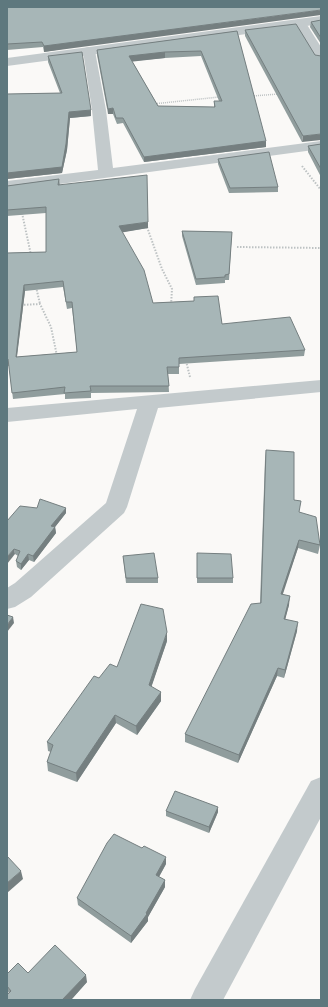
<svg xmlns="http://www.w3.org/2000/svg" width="328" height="1007" viewBox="0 0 328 1007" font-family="Commissioner,sans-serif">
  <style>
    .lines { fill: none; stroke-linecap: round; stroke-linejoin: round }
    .path-far1 { stroke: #bdc2c3; stroke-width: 1.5; stroke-dasharray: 1 1; stroke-linecap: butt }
    .path { stroke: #bdc2c3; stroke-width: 2; stroke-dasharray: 1.5 1.5; stroke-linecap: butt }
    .minor { fill: #c3cacc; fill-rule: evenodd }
    .tertiary { fill: #c3cacc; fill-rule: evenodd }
    .wall { fill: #909d9d; fill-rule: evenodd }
    .shaded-wall { fill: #757f80 }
    .building { fill: #a7b6b7; stroke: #757f80; fill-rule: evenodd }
  </style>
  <rect width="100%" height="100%" fill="#faf9f7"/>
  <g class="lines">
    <g class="path-far1">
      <path d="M252 96 279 94"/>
      <path d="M153 104 219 97"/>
    </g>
    <g class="path">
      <path d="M302 166 321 190"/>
      <path d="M22 213 31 255"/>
      <path d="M147 227 162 269 172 289 171 305"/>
      <path d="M237 247 321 248"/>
      <path d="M36 287 40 304"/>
      <path d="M21 305 40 304 51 327 57 356"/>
      <path d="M186 361 190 377"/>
    </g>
    <g class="minor">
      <path d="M300 19 304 20 321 47V61L316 60 294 23 296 20Z"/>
      <path d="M89 47 93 48 95 51 106 110 113 168 321 141V149L7 191V181L98 170 92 110 83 51 85 48Z"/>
      <path d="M321 380V392L158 408 127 507 124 513 31 597 15 607 7 609V588L15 583 106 503 137 409 7 422V408Z"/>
    </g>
    <g class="tertiary">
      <path d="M321 16V24L7 66V58Z"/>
      <path d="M321 777V817L223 1000H190L195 989 311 781Z"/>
    </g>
  </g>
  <g class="wall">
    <path d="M7 7H321L44 52 43 47 7 50Z"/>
    <path d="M321 20V44L310 27 311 22Z"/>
    <path d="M245 30 315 55 302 142 245 36Z"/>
    <path d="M237 31 266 147 144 162 123 123 117 124 113 114H108L97 55V50ZM201 56 219 101H214V107L158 106 132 61 165 58Z"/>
    <path d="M48 56 91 110V116L70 118 67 150 62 173 7 179V94L60 93 48 62Z"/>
    <path d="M321 144V177L308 152V146Z"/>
    <path d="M218 159 278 187V192L229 193 218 164Z"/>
    <path d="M59 179 60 185 148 228 122 232 153 303 194 301V297L222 324 305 350 304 356 179 364V374H168L169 392 91 393V398L65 399V394L13 399 9 366H7V253L46 252V213L7 216V186ZM63 287 67 309 72 308 77 352 17 357 25 291Z"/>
    <path d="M182 231 232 232 229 280H225V283L196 285 182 236Z"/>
    <path d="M266 450 294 500 299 512 320 545 318 554 298 548 282 594 289 605 285 619 297 631 284 678 277 676 238 763 185 742V734L260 603 265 459Z"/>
    <path d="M66 513 55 527 56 533 34 562 29 560 21 570 17 567 16 561 18 556 15 554 7 521Z"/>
    <path d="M123 556 158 578V583H126Z"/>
    <path d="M197 559 233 578V583H197Z"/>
    <path d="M167 641 151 687 161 701 137 735 116 723 77 782 48 771 47 762 51 752 48 751 47 742 99 678 117 667Z"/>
    <path d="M166 811 218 812 209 833 166 816Z"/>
    <path d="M166 864 159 877 165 880V887L148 917V921L131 943 78 905 77 898Z"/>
    <path d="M28 973 87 982 71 1000H7L9 993 7 991V974Z"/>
  </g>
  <g class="shaded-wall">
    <path d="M321 10V15L44 52V46Z"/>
    <path d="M165 52V58L129 62V56Z"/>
    <path d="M113 108V114H108V109Z"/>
    <path d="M91 110V116L70 118 67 150 62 173 7 179V173L69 112Z"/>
    <path d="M321 134V140L302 142 303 136Z"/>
    <path d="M266 141V147L144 162V157Z"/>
    <path d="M148 222V228L119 233V226Z"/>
    <path d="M24 285 25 291 16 363V357Z"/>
    <path d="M66 508V513L55 527 56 533 34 562 33 556 51 526Z"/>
    <path d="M299 540 298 548 280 603 281 594Z"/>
    <path d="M14 549 15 554 7 564V557Z"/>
    <path d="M28 554 29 560 21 570V564Z"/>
    <path d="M290 596 289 605 283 628 284 619Z"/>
    <path d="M13 617 14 623 7 632V625Z"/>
    <path d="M298 622 297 631 284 678 285 670Z"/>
    <path d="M167 632V641L149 694V685Z"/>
    <path d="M278 668 277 676 238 763 239 755Z"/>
    <path d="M161 692V701L137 735 136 726Z"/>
    <path d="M115 715 116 723 77 782 76 773Z"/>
    <path d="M218 807V812L209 833V827Z"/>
    <path d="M166 857V864L156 882V875Z"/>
    <path d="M21 871 23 879 7 893V883Z"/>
    <path d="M165 880V887L148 917V921L131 943V936L146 913Z"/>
    <path d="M86 975 87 982 71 1000H62Z"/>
  </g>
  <g class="building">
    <path d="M7 7H321V10L44 46 42 42 7 44Z"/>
    <path d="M321 20V38L311 22Z"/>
    <path d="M296 24 315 55 321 56V134L303 136 245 30Z"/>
    <path d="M237 31 266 141 144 157 123 118H116L113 108 108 109 97 50ZM201 51 222 101H214L215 107 158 106 129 56 165 52Z"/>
    <path d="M82 52 91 110 69 112 66 144 62 167 7 173V94L62 93 48 56Z"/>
    <path d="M321 144V169L308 146Z"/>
    <path d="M269 152 278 187 230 188 218 159Z"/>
    <path d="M147 175 148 222 119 226 144 270 153 303 194 301V297L218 296 222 324 290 317 305 350 179 358V367H167L169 386H90L91 391 64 393 65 387 12 393 8 359H7V253L46 252V207L7 210V186L59 179 58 185ZM63 281 66 302H72L77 352 16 357 24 285Z"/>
    <path d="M182 231 232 232 229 274 225 275V277L196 279Z"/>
    <path d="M266 450 294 452V500L301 501 299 512 316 517 320 545 299 540 281 594 290 596 284 619 298 622 285 670 278 668 239 755 185 734 251 604 261 603Z"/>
    <path d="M40 499 66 508 51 526 55 527 33 556 28 554 21 564 16 561 20 551 14 549 7 557V521L20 506 37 508Z"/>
    <path d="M154 553 158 578H126L123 556Z"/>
    <path d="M197 553 231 554 233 578H197Z"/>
    <path d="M141 604 163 609 167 632 149 685 161 692 136 726 115 715 76 773 47 762 53 745 47 742 94 676 99 678 110 664 117 667Z"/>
    <path d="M7 615 13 617 7 625Z"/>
    <path d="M175 791 218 807 209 827 166 811Z"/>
    <path d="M114 834 142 848 144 846 166 857 156 875 165 880 146 913 147 914 131 936 77 898 107 843Z"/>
    <path d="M7 856 21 871 7 883Z"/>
    <path d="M55 945 86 975 62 1000H7V995L11 991 7 986V974L18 963 28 973Z"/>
  </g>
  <rect width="328" height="1007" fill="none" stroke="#5e787e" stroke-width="16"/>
</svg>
